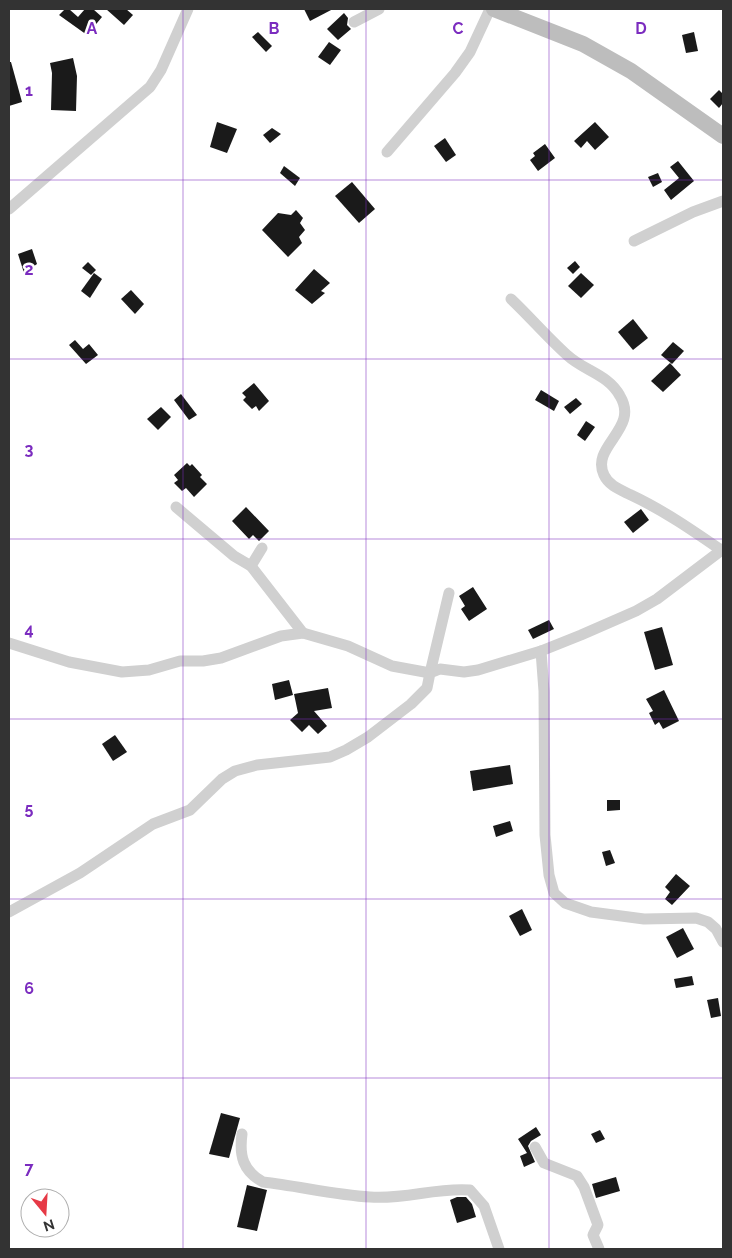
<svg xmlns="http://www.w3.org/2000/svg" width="732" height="1258" viewBox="0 0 732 1258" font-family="Raleway,sans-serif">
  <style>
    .building { fill: #1a1a1a }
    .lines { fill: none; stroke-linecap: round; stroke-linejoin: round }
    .minor { stroke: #d0d0d0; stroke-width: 11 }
    .secondary { stroke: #bdbdbd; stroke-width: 16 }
    .grid { fill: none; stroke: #7b2cbf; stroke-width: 1; stroke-opacity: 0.55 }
    .grid-label { font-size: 16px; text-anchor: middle; font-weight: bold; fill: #7b2cbf; stroke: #fff; stroke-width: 5; stroke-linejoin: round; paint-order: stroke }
  </style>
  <rect width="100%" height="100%" fill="#fff"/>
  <g class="building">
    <path d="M65 9H69L78 17 85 9H93L102 17 87 35 59 15Z"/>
    <path d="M106 9H126L133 15 124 25Z"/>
    <path d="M304 9H333L310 21Z"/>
    <path d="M344 13 348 18 347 25 351 29 338 40 327 29Z"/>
    <path d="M258 32 272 46 266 52 252 37Z"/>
    <path d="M694 32 698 51 686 53 682 35Z"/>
    <path d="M329 42 341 50 330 65 318 57Z"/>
    <path d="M73 58 77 76 76 111 51 110 52 73 50 63Z"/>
    <path d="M9 62H11L22 102 9 106Z"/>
    <path d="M719 90 723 94V103L719 108 710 99Z"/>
    <path d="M217 122 237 129 227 153 210 147Z"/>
    <path d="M595 122 609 137 595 150 587 141 581 148 574 141Z"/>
    <path d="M272 128 281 134 270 143 263 135Z"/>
    <path d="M445 138 456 155 446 162 434 146Z"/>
    <path d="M545 144 555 158 538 171 530 160 535 156 533 153Z"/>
    <path d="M678 161 694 181 671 200 664 190 679 178 670 167Z"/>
    <path d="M284 166 300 178 295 186 280 173Z"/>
    <path d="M658 173 662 182 653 187 648 177Z"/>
    <path d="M352 182 375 209 359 223 335 196Z"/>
    <path d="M296 210 303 218 300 223 305 230 299 237 302 243 288 257 262 230 278 213 291 215Z"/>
    <path d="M32 249 37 264 24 273 18 254Z"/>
    <path d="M575 261 580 267 573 274 567 268Z"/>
    <path d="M88 262 96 270 91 275 82 268Z"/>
    <path d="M314 269 330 283 321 291 325 293 312 304 295 290Z"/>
    <path d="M94 273 102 279 90 298 81 291Z"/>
    <path d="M581 273 594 285 581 298 568 286Z"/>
    <path d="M131 290 144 304 135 314 121 299Z"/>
    <path d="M633 319 648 338 633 350 618 332Z"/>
    <path d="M75 340 83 349 89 344 98 355 86 364 69 345Z"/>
    <path d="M673 342 684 351 672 364 661 355Z"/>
    <path d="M670 363 681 375 663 392 651 381Z"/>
    <path d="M254 383 269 401 259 411 256 406 252 409 243 400 246 397 242 393Z"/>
    <path d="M541 390 559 401 554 411 535 400Z"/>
    <path d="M181 394 197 415 189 420 174 400Z"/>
    <path d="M576 398 582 404 570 414 564 407Z"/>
    <path d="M161 407 171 417 158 430 147 419Z"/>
    <path d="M586 421 595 427 585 441 577 435Z"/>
    <path d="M187 463 190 466 192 464 202 475 200 477 207 484 194 497 186 488 182 491 174 483 178 480 174 475Z"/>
    <path d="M246 507 269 531 259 541 253 535 249 539 232 521Z"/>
    <path d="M641 509 649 520 633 533 624 522Z"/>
    <path d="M473 587 487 609 469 621 461 609 465 606 459 596Z"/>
    <path d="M549 620 554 629 533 639 528 630Z"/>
    <path d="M662 627 673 665 655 670 644 632Z"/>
    <path d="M289 680 293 695 275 700 272 684Z"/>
    <path d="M328 688 332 708 314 711 327 726 318 734 309 725 302 732 290 720 298 713 294 694Z"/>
    <path d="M664 690 679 721 663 729 659 722 655 725 649 713 653 711 646 699Z"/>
    <path d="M115 735 127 752 113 761 102 744Z"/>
    <path d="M510 765 513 784 473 791 470 771Z"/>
    <path d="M607 800H620V810L607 811Z"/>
    <path d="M510 821 513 831 496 837 493 826Z"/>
    <path d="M610 850 615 863 606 866 602 852Z"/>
    <path d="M676 874 690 886 672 905 665 899 670 892 665 887Z"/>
    <path d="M522 909 532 930 520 936 509 916Z"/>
    <path d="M683 928 694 949 677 958 666 937Z"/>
    <path d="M692 976 694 985 676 988 674 979Z"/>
    <path d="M718 998 721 1016 711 1018 707 1000Z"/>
    <path d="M221 1113 240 1118 229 1158 209 1154Z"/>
    <path d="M536 1127 541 1135 531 1141 528 1146 535 1162 524 1167 520 1156 527 1153 518 1139Z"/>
    <path d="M600 1130 605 1139 596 1143 591 1134Z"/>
    <path d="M616 1177 620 1191 596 1198 592 1184Z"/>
    <path d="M247 1185 267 1190 257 1231 237 1227Z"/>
    <path d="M457 1197H466L472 1204 476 1217 457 1223 450 1200Z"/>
  </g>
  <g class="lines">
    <g class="minor">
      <path d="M354 22 379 9"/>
      <path d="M387 152 455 73 470 52 490 9"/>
      <path d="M9 209 150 87 161 70 188 9"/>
      <path d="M634 241 693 212 723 201"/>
      <path d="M511 299C530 317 547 337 567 355 584 371 608 374 620 396 640 429 590 446 604 475 609 486 621 490 631 495 663 510 692 530 721 550"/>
      <path d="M176 507 234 556 251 566 303 633"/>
      <path d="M251 566 262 548"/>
      <path d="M9 643 69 662 122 672 149 670 180 661H203L221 658 281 636 303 633 348 646 392 666 430 673 449 593"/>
      <path d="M541 651 544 691 545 835 549 875 554 893 565 903 591 912 644 919 696 918 708 922 716 929 723 942"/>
      <path d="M9 912 80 873 153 824 190 810 222 779 235 771 257 765 330 757 346 750 368 737 411 704 427 688 430 673 440 669 464 672 478 670 541 651 581 635 636 611 657 599 723 549"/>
      <path d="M242 1134C239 1156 243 1171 263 1182 298 1186 336 1195 370 1197 404 1200 437 1187 470 1190L484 1206 499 1249"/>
      <path d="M535 1147 544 1163 577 1176 584 1187 598 1225 593 1235 599 1249"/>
    </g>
    <path class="secondary" d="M494 9 583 44 631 71 723 136"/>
  </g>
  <path class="grid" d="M183 9V1249M366 9V1249M549 9V1249M9 180H723M9 359H723M9 539H723M9 719H723M9 899H723M9 1078H723"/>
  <g class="grid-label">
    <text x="92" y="34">A</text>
    <text x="274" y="34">B</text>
    <text x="458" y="34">C</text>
    <text x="641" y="34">D</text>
    <text x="29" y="96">1</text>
    <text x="29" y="275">2</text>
    <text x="29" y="455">3</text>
    <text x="29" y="635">4</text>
    <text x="29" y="814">5</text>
    <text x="29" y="994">6</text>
    <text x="29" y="1174">7</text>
  </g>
  <rect width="732" height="1258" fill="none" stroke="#333333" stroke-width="20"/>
  <g transform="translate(45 1213) rotate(162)"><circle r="24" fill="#ffffff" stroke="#adadad"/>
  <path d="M0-4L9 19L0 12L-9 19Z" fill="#e63946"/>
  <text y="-8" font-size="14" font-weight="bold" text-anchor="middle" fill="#333333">N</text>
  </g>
</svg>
